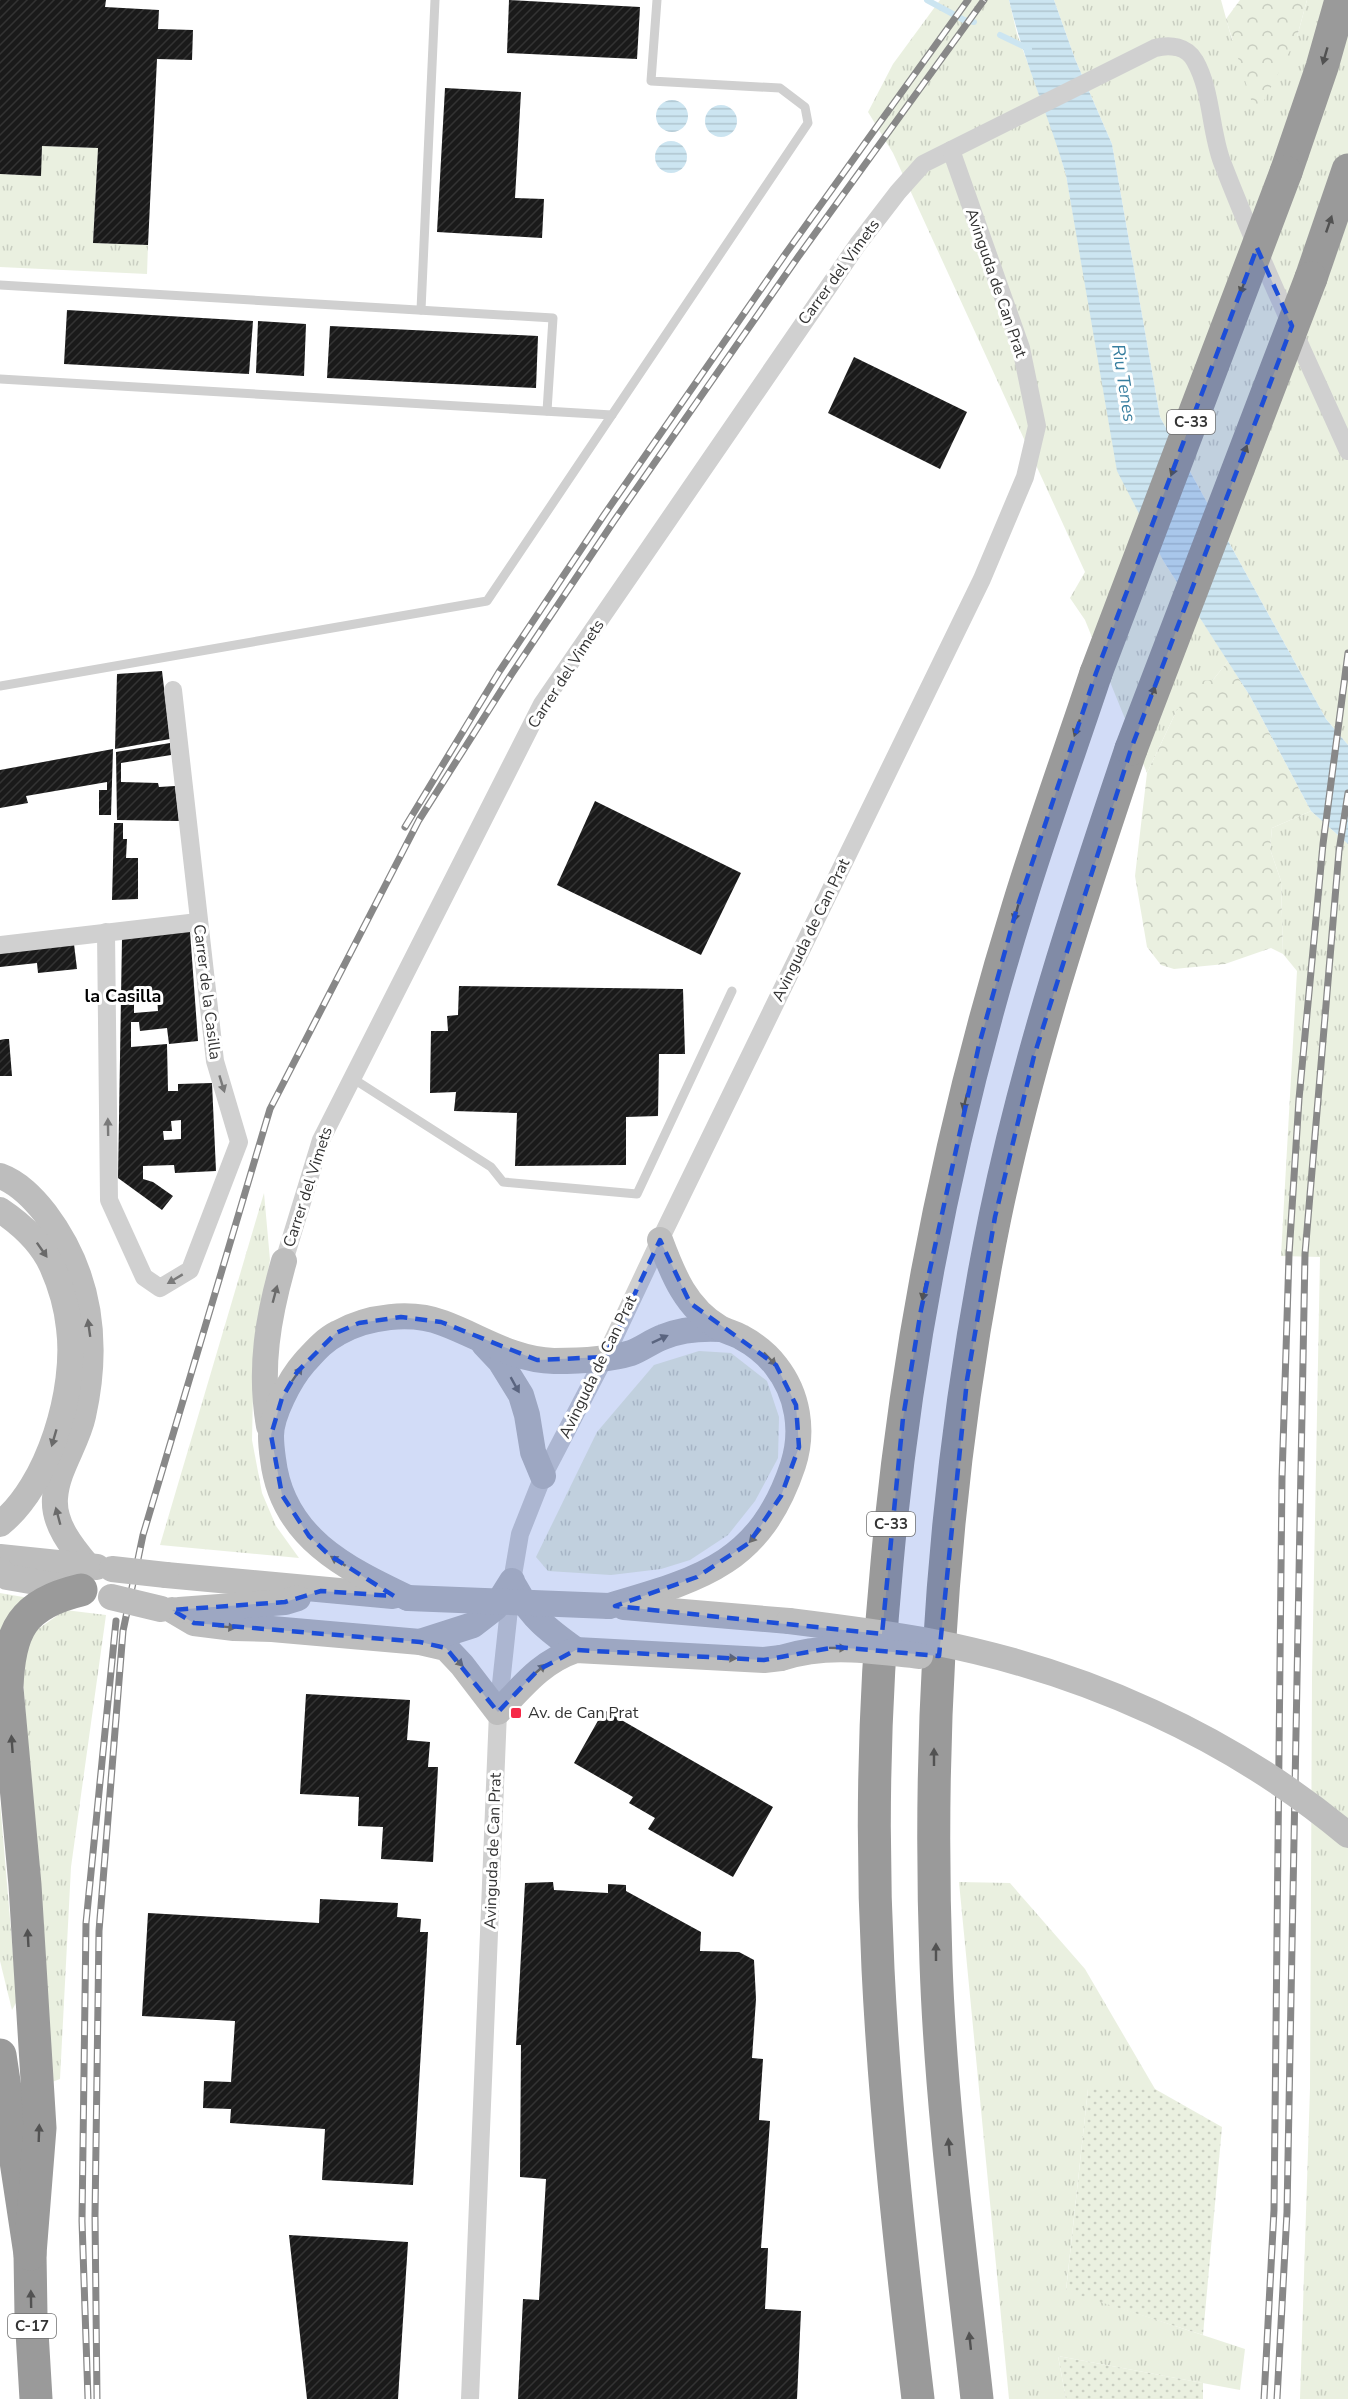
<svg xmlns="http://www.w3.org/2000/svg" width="1348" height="2399" viewBox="0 0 1348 2399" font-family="'Nunito Sans',sans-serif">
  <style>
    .grass { fill: url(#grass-tufts) }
    .forest { fill: url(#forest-crowns) }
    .park { fill: url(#park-dots) }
    .water { fill: url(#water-rules) }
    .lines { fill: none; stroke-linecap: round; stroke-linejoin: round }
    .stream { stroke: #cce5f1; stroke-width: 6 }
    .building { fill: url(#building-hatch); fill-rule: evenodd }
    .lane { stroke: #d0d0d0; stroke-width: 9 }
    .street { stroke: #d0d0d0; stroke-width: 18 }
    .secondary { stroke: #bdbdbd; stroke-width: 26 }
    .highway { stroke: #9a9a9a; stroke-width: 33 }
    .rail-casing { stroke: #888; stroke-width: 7 }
    .rail { stroke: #fff; stroke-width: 4.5; stroke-dasharray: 14; stroke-linecap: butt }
    .secondary-bridge { stroke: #bdbdbd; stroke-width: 26 }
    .highway-bridge { stroke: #9a9a9a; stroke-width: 33 }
    .oneway { fill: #525252 }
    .oneway2 { fill: #7a7a7a }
    .oneway3 { fill: #6a6a6a }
    .marked { fill: #1d4ed8; fill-opacity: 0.2; stroke: #1d4ed8; stroke-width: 4.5; stroke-dasharray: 12 8; stroke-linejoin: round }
    .poi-dot { fill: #f62847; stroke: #fff; stroke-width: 2 }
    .labels { text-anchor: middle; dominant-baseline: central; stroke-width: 6; stroke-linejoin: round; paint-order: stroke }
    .shield { fill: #fff; stroke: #707070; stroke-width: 1.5 }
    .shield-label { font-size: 15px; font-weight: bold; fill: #333 }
    .street-label { font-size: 16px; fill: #333; stroke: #fff }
    .poi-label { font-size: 16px; fill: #333; stroke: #fff; text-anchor: start }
    .water-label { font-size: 18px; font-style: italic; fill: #377e9f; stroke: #fff }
    .neighbourhood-label { font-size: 18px; font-weight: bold; fill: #000; stroke: #fff }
  </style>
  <defs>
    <pattern id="grass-tufts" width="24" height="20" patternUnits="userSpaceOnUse" patternTransform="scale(1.5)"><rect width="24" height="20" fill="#eaf0e0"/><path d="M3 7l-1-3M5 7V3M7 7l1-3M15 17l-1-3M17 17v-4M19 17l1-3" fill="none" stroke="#c9cec1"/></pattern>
    <pattern id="forest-crowns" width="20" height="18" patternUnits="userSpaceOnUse" patternTransform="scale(1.5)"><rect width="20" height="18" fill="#eaf0e0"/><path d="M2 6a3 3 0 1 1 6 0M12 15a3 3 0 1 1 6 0" fill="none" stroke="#c9cec1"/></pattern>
    <pattern id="park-dots" width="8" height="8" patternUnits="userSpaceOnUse" patternTransform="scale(1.5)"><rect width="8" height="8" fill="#eaf0e0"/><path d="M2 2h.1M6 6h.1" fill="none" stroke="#c9cec1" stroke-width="1.8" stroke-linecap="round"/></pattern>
    <pattern id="water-rules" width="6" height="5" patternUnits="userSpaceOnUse" patternTransform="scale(1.5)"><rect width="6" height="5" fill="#cce5f1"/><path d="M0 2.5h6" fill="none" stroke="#b0c5cf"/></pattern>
    <pattern id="building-hatch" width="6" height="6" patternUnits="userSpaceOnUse" patternTransform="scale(1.5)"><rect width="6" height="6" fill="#1a1a1a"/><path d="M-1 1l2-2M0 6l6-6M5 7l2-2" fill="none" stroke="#333"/></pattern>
  </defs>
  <rect width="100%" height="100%" fill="#fff"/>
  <g class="grass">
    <path d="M940 0H1009L1017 34 1055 137 1066 175 1084 273 1164 562 1228 661 1213 680 1176 712 1147 773 1085 620 1070 598 1085 572 893 153 868 112 893 64Z"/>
    <path d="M1054 0H1221L1232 40 1297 37 1307 0H1348V745L1326 719 1160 417 1112 144 1075 59Z"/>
    <path d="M42 146 98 148 93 243 148 245 147 274 0 267V174L40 176Z"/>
    <path d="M1311 811 1348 844V2399H1300L1310 2088 1312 1678 1320 1257 1281 1256 1297 971 1283 954 1281 881 1270 849 1272 828Z"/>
    <path d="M264 1193 270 1260 254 1347 252 1440 262 1493 276 1526 299 1558 160 1545Z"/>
    <path d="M699 1351 731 1353 767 1381 779 1417 778 1458 755 1501 728 1535 690 1560 661 1569 611 1575 548 1571 536 1557 597 1432 654 1365Z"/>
    <path d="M0 1593 29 1598 0 1632Z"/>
    <path d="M65 1610 106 1615 71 1867 60 2079 52 2082 22 1664 34 1632Z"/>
    <path d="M0 1802 17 2001 12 2010 0 1961Z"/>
    <path d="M959 1882 1010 1883 1085 1969 1155 2089H1088L1066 2290 1245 2349 1240 2390 1058 2356 1066 2399H1009Z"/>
  </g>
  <g class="forest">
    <path d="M1240 0H1307L1297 37 1256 116 1226 19Z"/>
    <path d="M1228 661 1250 696 1311 811 1272 828 1270 849 1281 881 1283 954 1271 948 1225 964 1174 969 1161 965 1147 947 1135 876 1147 773 1176 712 1197 681 1213 680Z"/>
  </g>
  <g class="park">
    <path d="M1088 2089H1155L1222 2127 1203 2335 1066 2291Z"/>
    <path d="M1058 2356 1203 2383V2399H1066Z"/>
  </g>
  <g class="water">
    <path d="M1009 0H1054L1075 59 1112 144 1160 417 1326 719 1348 745V844L1311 811 1250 696 1164 562 1117 471 1066 175C1049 116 1023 60 1009 0Z"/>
    <circle cx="672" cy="116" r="16"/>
    <circle cx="721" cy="121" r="16"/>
    <circle cx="671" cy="157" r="16"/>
  </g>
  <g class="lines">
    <g class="stream">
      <path d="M927 0 964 20 974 22"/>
      <path d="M1000 35 1029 49"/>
    </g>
  </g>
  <g class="building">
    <path d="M0 0H106L105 7 159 10 158 29 193 30 192 60 157 59 148 245 93 243 98 148 42 146 41 176 0 174Z"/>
    <path d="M509 0 640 7 637 59 507 53Z"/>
    <path d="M445 88 521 92 515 198 544 199 542 238 437 232Z"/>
    <path d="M67 310 253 321 249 374 64 364Z"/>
    <path d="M258 321 306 324 304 376 256 373Z"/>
    <path d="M330 326 538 336 536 388 327 378Z"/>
    <path d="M854 357 967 412 940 469 828 413Z"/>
    <path d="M162 671 170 739 115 749 117 674Z"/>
    <path d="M170 743 171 755 121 763V782L158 783 159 787 175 786 179 821 117 820 116 752Z"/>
    <path d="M113 749 111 815H99V790H107V782L26 796 28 803 0 808V770Z"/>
    <path d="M595 801 741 873 701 955 557 885Z"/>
    <path d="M114 823H123V839H127L126 858H138V899L112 900Z"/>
    <path d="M190 931 198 1041 169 1044 167 1028 140 1031 139 1022H131V1047L167 1044 168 1091H178V1084L212 1083 216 1171 175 1173 174 1165 143 1166V1179L153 1182 173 1196 162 1210 118 1178 122 938ZM157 996 158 1011 134 1013V998ZM181 1120V1139L164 1140 163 1131H172L171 1121Z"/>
    <path d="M74 944 77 969 38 973 37 963 0 967V952Z"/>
    <path d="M459 986 683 989 685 1054H659L658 1116 626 1117V1165L515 1166 517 1113 454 1111 456 1092 430 1093 431 1031H448L447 1016 458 1015Z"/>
    <path d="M5 1039H9L12 1076H0V1040Z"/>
    <path d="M306 1694 410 1700 407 1740 430 1742 428 1767H438L433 1862 381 1859 383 1827 358 1826 359 1797 300 1794Z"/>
    <path d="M604 1710 773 1807 733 1877 648 1829 655 1818 629 1803 633 1797 574 1763Z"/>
    <path d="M553 1882 554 1890 608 1893V1884L626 1885V1891L701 1932 700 1951 739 1952 754 1960 756 1999 752 2058 763 2059 759 2120 770 2121 761 2248H768L765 2309 801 2311 797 2399H518L523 2299 539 2300 546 2179 520 2177 521 2045H516L525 1883Z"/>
    <path d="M320 1899 398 1903 397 1917 421 1919 420 1932H428L413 2185 322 2180 325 2129 230 2123 231 2109 203 2108 204 2081 231 2082 235 2021 142 2016 148 1913 319 1923Z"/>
    <path d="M289 2235 408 2242 398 2399H307Z"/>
  </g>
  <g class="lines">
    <g class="lane">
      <path d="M0 285 553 318 547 411"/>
      <path d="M421 310 435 0"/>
      <path d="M0 379 612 415"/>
      <path d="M0 686 487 601 808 123 805 107 780 88 651 81 657 0"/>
      <path d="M352 1078 491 1167 503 1182 637 1194 732 991"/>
    </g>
    <g class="street">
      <path d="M106 932 109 1200 144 1277 160 1288 190 1270 239 1142 215 1061 173 690"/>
      <path d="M0 945 198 922"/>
      <path d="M284 1261 321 1140 542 704 858 244 898 192 923 164 951 150"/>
      <path d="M470 2399 498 1712 512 1581 520 1534 543 1476 605 1357 660 1240 982 579 1025 477 1037 426 1021 348 951 150 1155 48C1170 44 1187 46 1195 61 1212 91 1210 130 1222 162 1260 260 1305 355 1348 451"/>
    </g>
    <g class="secondary">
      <path d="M0 1176C19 1183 33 1198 45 1213 91 1274 99 1344 83 1416 77 1444 57 1469 55 1498 53 1524 72 1547 88 1566"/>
      <path d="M0 1210C21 1224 41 1242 52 1266 60 1284 67 1308 69 1328 77 1389 49 1485 0 1524"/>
      <path d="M484 1344 500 1361 521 1395 527 1415 533 1452 543 1476"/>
      <path d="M269 1426C259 1368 268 1317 284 1261"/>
      <path d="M0 1557 97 1567"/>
      <path d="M0 1570 7 1577 82 1590"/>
      <path d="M166 1575 393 1596"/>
      <path d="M515 1587C531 1617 548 1630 576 1650"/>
      <path d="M408 1598C345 1568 282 1537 273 1459 272 1452 271 1444 271 1436 271 1415 290 1379 304 1363 314 1352 324 1340 338 1333 368 1316 411 1311 443 1323 481 1337 513 1360 554 1361 577 1361 608 1360 631 1353 642 1349 652 1341 663 1337 682 1329 701 1328 721 1329"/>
      <path d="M609 1606C701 1579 760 1564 793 1465 804 1431 798 1394 776 1366 767 1354 754 1344 741 1337 734 1333 727 1332 720 1328 686 1308 673 1275 660 1240"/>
      <path d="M624 1607 789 1621"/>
      <path d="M172 1610 194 1623 234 1628 272 1629 420 1642 446 1648 462 1665 498 1712C523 1686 541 1662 576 1650L764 1660 781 1658"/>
      <path d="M179 1610 285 1602 298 1598"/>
      <path d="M420 1642 473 1625 495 1608 512 1581"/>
    </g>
    <g class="highway">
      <path d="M1286 172 1322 67 1341 0"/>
      <path d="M1311 278 1348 170"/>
      <path d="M0 2055 30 2254 31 2315 36 2399"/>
      <path d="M30 2254 40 2128 25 1885 7 1688C9 1630 22 1604 81 1590"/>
      <path d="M918 2399C901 2256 885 2112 878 1969 871 1834 874 1698 887 1563 907 1342 952 1120 1018 907 1042 828 1070 751 1096 673"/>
      <path d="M977 2399C961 2254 941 2109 936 1963 927 1714 945 1462 995 1217 1028 1058 1079 903 1131 749"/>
    </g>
    <g class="rail-casing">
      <g id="rail">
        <path d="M405 827 499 672 604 515 786 253 968 0"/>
        <path d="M88 2399 82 2221 86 1923 116 1621"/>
        <path d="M97 2399 95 2216 99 1931 123 1631 143 1535 270 1109 419 820 511 675 614 521 798 257 984 0"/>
        <path d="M1264 2399 1274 2210 1282 1478 1289 1255 1299 1099 1323 844 1348 653"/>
        <path d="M1277 2399 1287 2212 1305 1254 1339 851 1348 793"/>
      </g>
    </g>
    <use href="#rail" class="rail"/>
    <g class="secondary-bridge">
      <path d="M112 1569 166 1575"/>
      <path d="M111 1597 161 1609"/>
      <path d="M408 1598 609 1606"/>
      <path d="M789 1621C837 1627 885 1633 933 1642 1083 1671 1230 1736 1348 1835"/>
      <path d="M781 1658C830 1643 870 1651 920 1656"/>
    </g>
    <g class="highway-bridge">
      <path d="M1096 673 1286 172"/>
      <path d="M1131 749 1311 278"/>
    </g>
  </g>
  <defs><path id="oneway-solid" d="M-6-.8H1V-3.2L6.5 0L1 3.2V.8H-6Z" transform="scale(1.5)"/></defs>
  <g class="oneway">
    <use href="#oneway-solid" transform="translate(1325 56) rotate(106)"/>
    <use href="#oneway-solid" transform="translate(1329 224) rotate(-71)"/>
    <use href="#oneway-solid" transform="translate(1243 286) rotate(111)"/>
    <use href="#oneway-solid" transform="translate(1244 453) rotate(-69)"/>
    <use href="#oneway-solid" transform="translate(1174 468) rotate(111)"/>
    <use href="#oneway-solid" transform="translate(1152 694) rotate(-69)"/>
    <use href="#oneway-solid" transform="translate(1077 728) rotate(109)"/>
    <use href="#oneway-solid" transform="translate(1016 913) rotate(106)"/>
    <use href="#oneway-solid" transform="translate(965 1102) rotate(104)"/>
    <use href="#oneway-solid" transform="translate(924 1292) rotate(101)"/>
    <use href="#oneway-solid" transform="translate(12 1744) rotate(-94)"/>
    <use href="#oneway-solid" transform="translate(934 1757) rotate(-90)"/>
    <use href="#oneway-solid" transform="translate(28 1938) rotate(-93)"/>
    <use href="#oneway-solid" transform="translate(936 1952) rotate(-90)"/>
    <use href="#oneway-solid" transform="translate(39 2133) rotate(-88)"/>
    <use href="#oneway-solid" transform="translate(949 2147) rotate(-95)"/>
    <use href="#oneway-solid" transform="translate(31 2299) rotate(-91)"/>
    <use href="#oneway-solid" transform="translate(970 2341) rotate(-96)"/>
  </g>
  <g class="oneway2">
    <use href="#oneway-solid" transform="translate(222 1084) rotate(73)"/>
    <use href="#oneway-solid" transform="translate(108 1127) rotate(-91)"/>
    <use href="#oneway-solid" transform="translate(175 1279) rotate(149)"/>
  </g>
  <g class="oneway3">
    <use href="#oneway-solid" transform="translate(42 1250) rotate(55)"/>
    <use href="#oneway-solid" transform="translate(275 1294) rotate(-75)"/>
    <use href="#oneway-solid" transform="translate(89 1328) rotate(-98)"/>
    <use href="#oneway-solid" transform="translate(660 1339) rotate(-25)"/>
    <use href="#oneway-solid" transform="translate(770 1359) rotate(46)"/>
    <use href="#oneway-solid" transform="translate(297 1374) rotate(-55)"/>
    <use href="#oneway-solid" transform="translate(515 1385) rotate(61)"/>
    <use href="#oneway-solid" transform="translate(54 1438) rotate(106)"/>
    <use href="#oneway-solid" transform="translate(58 1516) rotate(-105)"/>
    <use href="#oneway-solid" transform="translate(755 1536) rotate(131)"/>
    <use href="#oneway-solid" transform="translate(338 1561) rotate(-148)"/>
    <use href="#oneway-solid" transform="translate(227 1627) rotate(6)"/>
    <use href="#oneway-solid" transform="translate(838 1648) rotate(1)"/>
    <use href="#oneway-solid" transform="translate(728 1658) rotate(3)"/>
    <use href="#oneway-solid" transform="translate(457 1660) rotate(46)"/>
    <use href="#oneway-solid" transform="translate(539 1670) rotate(-41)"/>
  </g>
  <path class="marked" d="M1257 248 1292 326 1131 749 1034 1056 995 1217 967 1380 939 1656 836 1647 764 1660 576 1650 538 1670 498 1712 446 1648 420 1642 194 1623 172 1610 285 1602 321 1591 394 1596 329 1555 309 1536 282 1495 271 1435 282 1398 297 1372 336 1333 359 1323 401 1317 441 1322 537 1360 605 1357 660 1240 690 1303 776 1365 796 1405 799 1447 781 1496 749 1543 697 1577 615 1606 882 1634 903 1418 921 1310 979 1045 1017 908 1096 673Z"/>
  <rect class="poi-dot" x="510" y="1707" width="12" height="12" rx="3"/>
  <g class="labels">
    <g class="shield">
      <rect x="1167" y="410" width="48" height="24" rx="4.5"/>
      <rect x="867" y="1512" width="48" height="24" rx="4.5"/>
      <rect x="8" y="2314" width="48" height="24" rx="4.5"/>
    </g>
    <g class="shield-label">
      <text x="1191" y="422">C-33</text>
      <text x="891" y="1524">C-33</text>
      <text x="32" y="2326">C-17</text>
    </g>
    <g class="street-label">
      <text transform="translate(839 272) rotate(-54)">Carrer del Vimets</text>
      <text transform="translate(996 283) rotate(71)">Avinguda de Can Prat</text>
      <text transform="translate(566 674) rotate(-57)">Carrer del Vimets</text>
      <text transform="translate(811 930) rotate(-64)">Avinguda de Can Prat</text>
      <text transform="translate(207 992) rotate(83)">Carrer de la Casilla</text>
      <text transform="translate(308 1187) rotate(-72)">Carrer del Vimets</text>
      <text transform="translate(598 1367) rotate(-64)">Avinguda de Can Prat</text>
      <text transform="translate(493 1851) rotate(-88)">Avinguda de Can Prat</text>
    </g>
    <g class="poi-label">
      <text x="528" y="1713">Av. de Can Prat</text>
    </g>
    <g class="water-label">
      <text transform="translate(1124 383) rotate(81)">Riu Tenes</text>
    </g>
    <g class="neighbourhood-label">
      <text x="123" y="996">la Casilla</text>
    </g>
  </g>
</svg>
